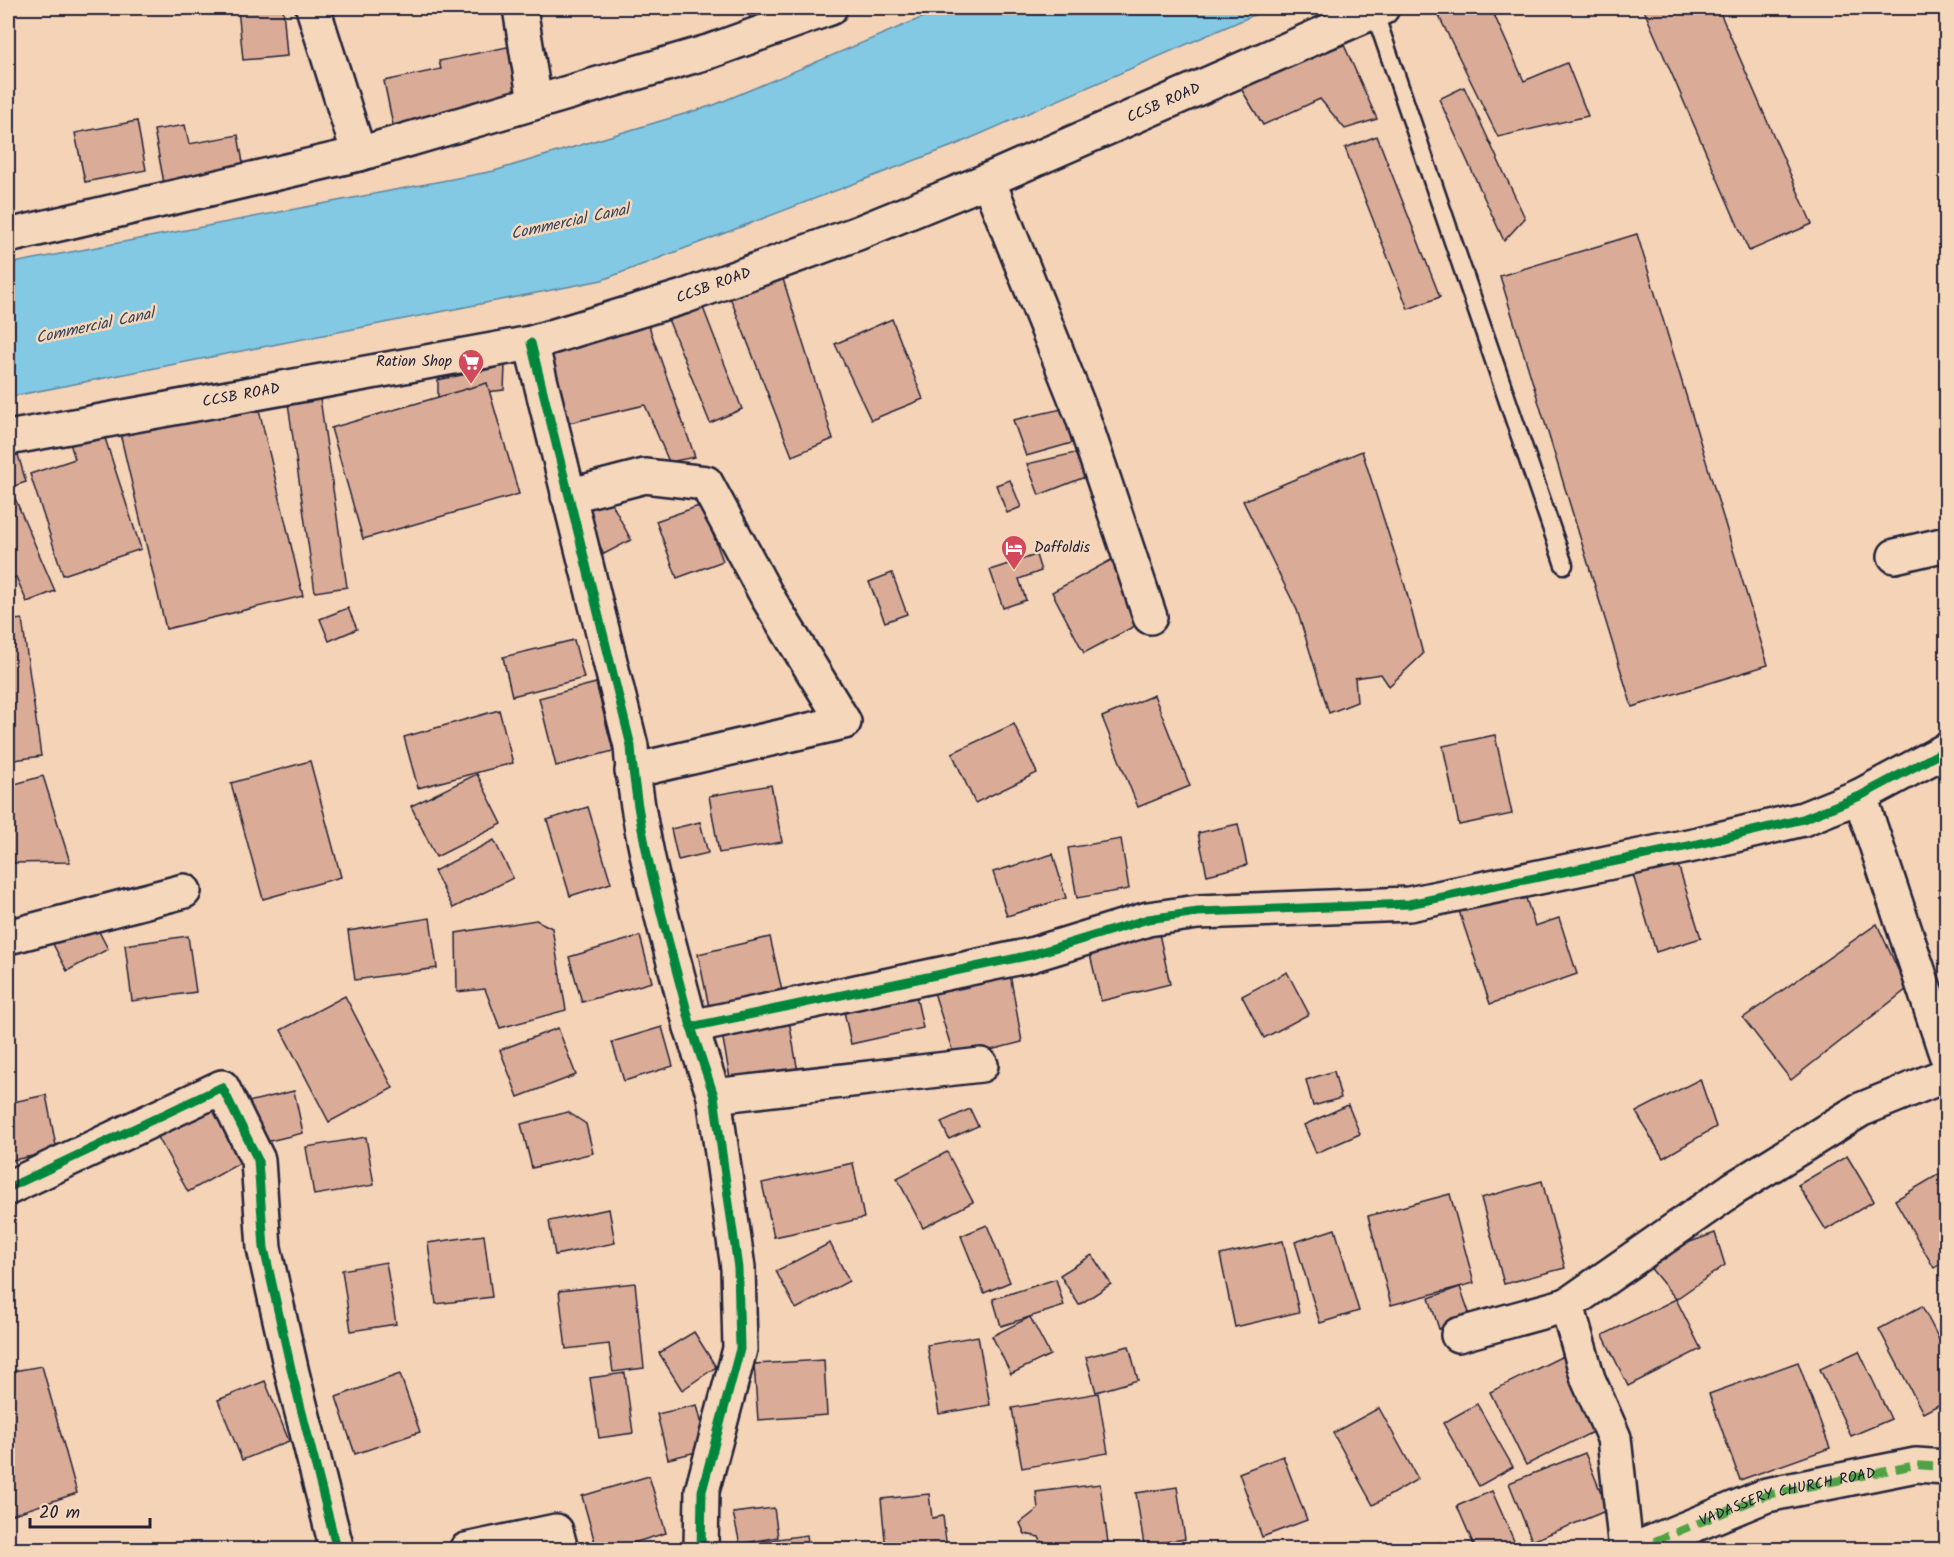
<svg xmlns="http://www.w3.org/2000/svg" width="1954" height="1557" viewBox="0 0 1954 1557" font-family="Kalam,sans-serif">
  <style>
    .water { fill: #83c9e4; stroke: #5c86a0; stroke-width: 1.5 }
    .building { fill: #daac97; stroke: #22223b; stroke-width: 1.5 }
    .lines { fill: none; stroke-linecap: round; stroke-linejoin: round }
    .lane-casing { stroke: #22223b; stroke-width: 21 }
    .street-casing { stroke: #22223b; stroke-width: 38 }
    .secondary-casing { stroke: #22223b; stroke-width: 38 }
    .lane { stroke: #f5d8bb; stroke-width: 16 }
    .street { stroke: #f5d8bb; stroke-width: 33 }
    .secondary { stroke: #f5d8bb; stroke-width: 33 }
    .quiet { stroke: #50a245; stroke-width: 8; stroke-dasharray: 15 8; stroke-linecap: butt }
    .cycleway-casing { stroke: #f5d8bb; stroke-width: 13 }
    .cycleway { stroke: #00873e; stroke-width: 9 }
    .labels { text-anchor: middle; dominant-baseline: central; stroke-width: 5; stroke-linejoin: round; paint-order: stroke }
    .street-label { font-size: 15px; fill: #22223b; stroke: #f5d8bb }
    .poi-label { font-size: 15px; fill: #22223b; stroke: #f5d8bb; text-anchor: end }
    .water-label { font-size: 16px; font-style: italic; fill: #35435d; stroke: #f5d8bb }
  </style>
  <rect width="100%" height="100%" fill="#f5d3b6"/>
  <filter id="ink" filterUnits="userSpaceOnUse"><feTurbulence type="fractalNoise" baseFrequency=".0167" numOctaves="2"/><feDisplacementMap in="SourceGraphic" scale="12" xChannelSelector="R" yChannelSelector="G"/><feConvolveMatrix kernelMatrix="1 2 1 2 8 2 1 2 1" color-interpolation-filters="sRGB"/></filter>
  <g filter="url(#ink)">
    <path class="water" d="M945 8H1270L955 145 602 280 8 397V264L494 171 714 105Z"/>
    <g class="building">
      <path d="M238 8H283L287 56 243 60Z"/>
      <path d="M746 8H787L752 22Z"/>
      <path d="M1435 8H1491L1524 81 1567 63 1588 116 1498 137Z"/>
      <path d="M1643 8H1718L1812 224 1749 251Z"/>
      <path d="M517 45 527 99 393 125 384 81 441 69 439 61Z"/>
      <path d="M1344 45 1377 119 1345 129 1320 99 1263 125 1240 87 1309 57Z"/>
      <path d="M1464 87 1525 218 1504 241 1439 99Z"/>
      <path d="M137 121 146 170 85 182 75 133Z"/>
      <path d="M185 125 189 144 238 135 244 168 164 183 154 130Z"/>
      <path d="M1377 136 1440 297 1408 309 1345 148Z"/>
      <path d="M1637 234 1768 665 1632 707 1500 276Z"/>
      <path d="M783 279 833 439 792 456 728 292Z"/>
      <path d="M702 305 742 409 710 423 668 319Z"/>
      <path d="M646 318 695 457 669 462 645 405 560 425 535 345Z"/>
      <path d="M892 319 923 399 871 420 835 344Z"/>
      <path d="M505 366 504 390 438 397V380Z"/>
      <path d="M487 383 519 494 363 539 331 428Z"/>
      <path d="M318 384 347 587 315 592 286 389Z"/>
      <path d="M256 397 303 596 166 629 119 429Z"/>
      <path d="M1066 408 1079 441 1026 456 1013 420Z"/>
      <path d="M102 429 141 549 63 575 30 474 75 459 69 440Z"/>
      <path d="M16 448 26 482 8 488V451Z"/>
      <path d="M1362 451 1405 586 1423 654 1389 686 1381 674 1355 678 1357 702 1329 713 1297 610 1243 501Z"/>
      <path d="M1075 453 1085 477 1039 495 1027 464Z"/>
      <path d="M1010 480 1021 507 1007 513 996 485Z"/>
      <path d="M11 489 55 591 27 602 16 577 8 580V491Z"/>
      <path d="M605 490 631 540 604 554 579 503Z"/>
      <path d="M702 505 723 561 677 578 656 521Z"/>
      <path d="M1036 555 1041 571 1019 579 1026 600 1003 608 990 570Z"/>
      <path d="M1111 560 1144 621 1084 653 1052 592Z"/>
      <path d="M892 573 907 614 885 622 869 582Z"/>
      <path d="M348 608 357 629 329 641 320 619Z"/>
      <path d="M22 619 41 756 8 761V621Z"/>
      <path d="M574 640 584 678 512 696 503 657Z"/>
      <path d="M596 683 613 751 556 766 539 698Z"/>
      <path d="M1154 695 1190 786 1138 807 1102 717Z"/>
      <path d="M499 710 513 763 418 788 404 737Z"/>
      <path d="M1014 724 1037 773 975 803 952 753Z"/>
      <path d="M1495 735 1512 814 1459 825 1443 746Z"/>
      <path d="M310 761 341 877 263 899 231 783Z"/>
      <path d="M477 774 502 824 436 857 411 806Z"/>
      <path d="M43 776 70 862 10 863 8 856V786Z"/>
      <path d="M771 785 782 842 719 853 709 796Z"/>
      <path d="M588 807 611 883 570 896 547 820Z"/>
      <path d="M700 822 708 853 678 860 671 829Z"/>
      <path d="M1238 824 1247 865 1207 875 1198 833Z"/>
      <path d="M1121 839 1129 889 1077 898 1068 848Z"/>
      <path d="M494 840 513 878 453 908 434 871Z"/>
      <path d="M1053 854 1066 898 1007 916 993 872Z"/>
      <path d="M1675 855 1701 938 1656 952 1631 868Z"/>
      <path d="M1523 889 1535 926 1559 918 1577 974 1490 1004 1459 911Z"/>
      <path d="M430 918 437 968 355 980 348 931Z"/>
      <path d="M536 920 552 928 566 1010 500 1028 485 989 457 992 456 933Z"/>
      <path d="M94 922 108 949 67 971 53 944Z"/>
      <path d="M1877 924 1907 989 1791 1080 1743 1018Z"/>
      <path d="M1158 929 1170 984 1101 1001 1088 946Z"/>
      <path d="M188 936 196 992 132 1001 125 945Z"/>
      <path d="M640 936 652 982 582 1002 569 957Z"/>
      <path d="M770 937 783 995 710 1012 698 954Z"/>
      <path d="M1009 968 1022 1042 955 1059 932 986Z"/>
      <path d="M1287 972 1309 1014 1264 1038 1242 996Z"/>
      <path d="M913 981 923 1028 851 1044 841 997Z"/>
      <path d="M345 996 393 1088 329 1122 281 1030Z"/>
      <path d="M788 1015 798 1072 731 1084 721 1028Z"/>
      <path d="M662 1027 673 1066 624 1081 612 1042Z"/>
      <path d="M558 1028 576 1075 518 1097 500 1050Z"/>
      <path d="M1334 1071 1341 1098 1313 1106 1306 1080Z"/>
      <path d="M1700 1079 1716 1127 1663 1158 1636 1112Z"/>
      <path d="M294 1091 303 1133 257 1144 248 1102Z"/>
      <path d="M46 1095 57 1151 8 1161V1103Z"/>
      <path d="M213 1096 247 1159 188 1192 153 1128Z"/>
      <path d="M1348 1105 1360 1134 1316 1153 1304 1125Z"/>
      <path d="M970 1109 978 1126 949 1139 941 1122Z"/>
      <path d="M568 1112 586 1124 593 1153 532 1168 521 1124Z"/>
      <path d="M366 1137 374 1185 314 1195 306 1147Z"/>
      <path d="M947 1152 973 1202 923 1228 897 1178Z"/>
      <path d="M1847 1156 1874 1201 1826 1230 1798 1185Z"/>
      <path d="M853 1163 864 1218 774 1237 762 1183Z"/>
      <path d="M1946 1170V1260L1934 1268 1895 1200Z"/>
      <path d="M1542 1181 1565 1268 1504 1284 1481 1198Z"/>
      <path d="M1450 1194 1474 1283 1391 1305 1368 1216Z"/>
      <path d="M609 1209 615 1243 555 1255 549 1221Z"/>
      <path d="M987 1225 1010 1282 984 1293 961 1236Z"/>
      <path d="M1335 1229 1359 1311 1320 1323 1295 1242Z"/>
      <path d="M1715 1233 1725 1265 1676 1299 1643 1259Z"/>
      <path d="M484 1235 492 1297 436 1304 428 1243Z"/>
      <path d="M1283 1241 1299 1312 1235 1327 1220 1255Z"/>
      <path d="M830 1243 849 1281 796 1309 776 1271Z"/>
      <path d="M1092 1255 1111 1284 1079 1305 1060 1275Z"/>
      <path d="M386 1262 396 1324 351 1331 342 1270Z"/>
      <path d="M1056 1279 1064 1306 1001 1326 993 1299Z"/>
      <path d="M635 1283 644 1368 613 1372 609 1344 566 1349 559 1291Z"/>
      <path d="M1460 1287 1471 1318 1439 1329 1429 1298Z"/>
      <path d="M1676 1299 1701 1349 1628 1386 1603 1335Z"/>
      <path d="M1922 1306 1946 1353V1401L1923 1413 1879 1329Z"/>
      <path d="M1030 1317 1050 1355 1011 1374 992 1336Z"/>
      <path d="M694 1332 716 1367 682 1390 659 1353Z"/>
      <path d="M978 1336 990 1405 939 1414 927 1345Z"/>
      <path d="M1129 1346 1138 1380 1096 1392 1086 1357Z"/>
      <path d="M1859 1351 1891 1419 1851 1436 1820 1369Z"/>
      <path d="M1567 1354 1603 1427 1526 1465 1490 1392Z"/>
      <path d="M824 1360 827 1415 758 1420 754 1364Z"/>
      <path d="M1798 1362 1830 1448 1740 1480 1709 1394Z"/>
      <path d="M42 1366 77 1493 8 1516V1372Z"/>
      <path d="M625 1373 633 1433 599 1438 590 1378Z"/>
      <path d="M400 1374 420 1432 355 1454 336 1397Z"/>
      <path d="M265 1381 289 1441 242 1460 218 1400Z"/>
      <path d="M1098 1393 1108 1453 1022 1468 1012 1408Z"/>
      <path d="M1477 1404 1513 1467 1479 1486 1443 1423Z"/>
      <path d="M697 1405 708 1449 668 1459 657 1414Z"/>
      <path d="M1379 1408 1418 1479 1373 1505 1333 1433Z"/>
      <path d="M1585 1453 1608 1510 1532 1541 1509 1483Z"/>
      <path d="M1283 1456 1307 1520 1262 1537 1239 1473Z"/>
      <path d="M649 1476 666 1533 610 1550H597L582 1496Z"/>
      <path d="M1100 1484 1109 1550H1045L1039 1537 1025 1534 1020 1523 1038 1509 1036 1492Z"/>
      <path d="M1177 1487 1185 1539 1144 1545 1136 1493Z"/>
      <path d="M1492 1491 1518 1550H1476L1457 1506Z"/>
      <path d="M929 1494 932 1518 943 1516 947 1550H886L881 1499Z"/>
      <path d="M774 1508 778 1537 740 1544 733 1513Z"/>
      <path d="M807 1535 809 1550H740V1544Z"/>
      <path d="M1440 1542 1443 1550H1423Z"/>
    </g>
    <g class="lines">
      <g class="lane-casing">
        <path id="lane" d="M1374 11 1564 565"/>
      </g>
      <g class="street-casing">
        <g id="street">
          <path d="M313 8 359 154"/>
          <path d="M520 8 535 102"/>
          <path d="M988 180 1082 415 1150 617"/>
          <path d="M531 343 631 746C637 840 668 935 691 1027"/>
          <path d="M568 496 645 476 706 483 768 598 844 722 632 771"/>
          <path d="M1895 556 1946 544"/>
          <path d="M1860 796 1946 1054"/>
          <path d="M8 937 184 891"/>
          <path d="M714 1096 981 1065"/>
          <path d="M8 1188 222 1087 258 1160 264 1248 292 1373 337 1550"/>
          <path d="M1458 1335 1567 1305"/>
          <path d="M466 1550 556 1531 561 1550"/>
          <path d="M701 1550 702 1491 740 1349 738 1268 714 1096 691 1027 1031 955 1148 919 1198 912 1409 904 1698 844 1803 819 1860 796 1946 750"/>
          <path d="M1626 1550 1614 1438 1588 1379 1567 1305 1733 1189 1860 1110 1946 1075"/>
          <path id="s1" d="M1633 1550 1767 1495 1916 1465 1946 1467"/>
        </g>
      </g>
      <g class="secondary-casing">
        <g id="secondary">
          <path d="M8 236 359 154 711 51 830 8"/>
          <path id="s2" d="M8 438 531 343 683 297 858 233 988 180 1382 8"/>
        </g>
      </g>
      <use href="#lane" class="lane"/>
      <use href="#street" class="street"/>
      <use href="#secondary" class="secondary"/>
      <path class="quiet" d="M1633 1550 1767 1495 1916 1465 1946 1467"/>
      <g class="cycleway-casing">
        <g id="cycleway">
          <path d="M531 343 631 746C637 840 668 935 691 1027"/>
          <path d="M8 1188 222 1087 258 1160 264 1248 292 1373 337 1550"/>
          <path d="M701 1550 702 1491 740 1349 738 1268 714 1096 691 1027 1031 955 1148 919 1198 912 1409 904 1698 844 1803 819 1860 796 1946 750"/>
        </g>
      </g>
      <use href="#cycleway" class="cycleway"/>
    </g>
  </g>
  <defs>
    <g id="supermarket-pin" transform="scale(1.35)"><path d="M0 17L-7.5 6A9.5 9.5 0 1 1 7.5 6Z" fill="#d1495b" stroke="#f5d8bb"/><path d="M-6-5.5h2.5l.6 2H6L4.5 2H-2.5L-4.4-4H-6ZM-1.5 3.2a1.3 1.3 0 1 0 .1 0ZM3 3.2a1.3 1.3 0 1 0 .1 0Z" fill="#fff"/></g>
    <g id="hotel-pin" transform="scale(1.35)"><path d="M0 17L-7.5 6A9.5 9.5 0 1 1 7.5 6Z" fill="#d1495b" stroke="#f5d8bb"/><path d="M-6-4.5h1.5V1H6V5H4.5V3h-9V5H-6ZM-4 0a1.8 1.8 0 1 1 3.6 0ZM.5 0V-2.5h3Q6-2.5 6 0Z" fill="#fff"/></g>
  </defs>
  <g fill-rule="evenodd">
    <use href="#supermarket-pin" x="471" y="362"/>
    <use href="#hotel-pin" x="1014" y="548"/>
  </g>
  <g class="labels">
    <g class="street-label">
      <text stroke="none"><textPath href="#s2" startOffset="1209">CCSB ROAD</textPath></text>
      <text stroke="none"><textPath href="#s2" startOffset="723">CCSB ROAD</textPath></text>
      <text stroke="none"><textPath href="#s2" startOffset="237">CCSB ROAD</textPath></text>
      <text stroke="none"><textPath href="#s1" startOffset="164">VADASSERY CHURCH ROAD</textPath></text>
    </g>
    <g class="poi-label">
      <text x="452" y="362">Ration Shop</text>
      <text x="1034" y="548" text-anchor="start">Daffoldis</text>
    </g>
    <g class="water-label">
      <text transform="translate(570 222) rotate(-12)">Commercial Canal</text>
      <text transform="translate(95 326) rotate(-12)">Commercial Canal</text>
    </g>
  </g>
  <rect width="1954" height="1557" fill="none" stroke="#f5d8bb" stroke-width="30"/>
  <rect x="15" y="15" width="1924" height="1527" fill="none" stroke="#22223b" stroke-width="2" filter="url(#ink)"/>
  <path d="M30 1518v9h120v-9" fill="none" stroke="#22223b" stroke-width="3"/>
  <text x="39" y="1518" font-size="18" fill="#22223b" stroke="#f5d8bb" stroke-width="4.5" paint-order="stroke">20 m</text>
</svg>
